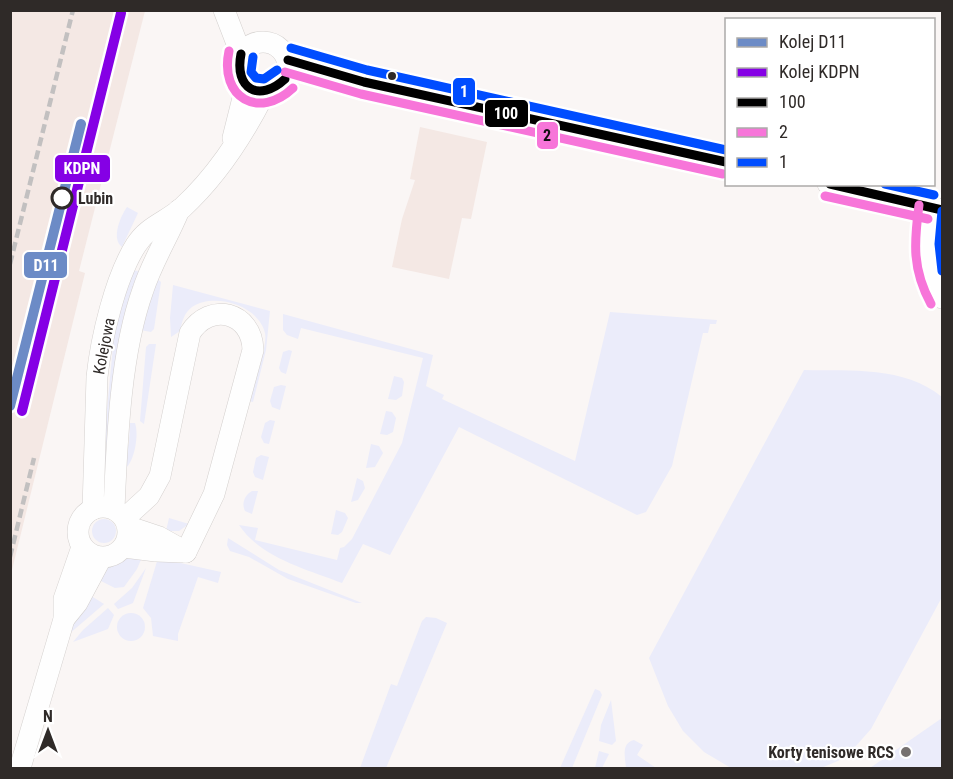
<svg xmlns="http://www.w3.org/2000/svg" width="953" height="779" viewBox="0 0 953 779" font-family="'Roboto Condensed',sans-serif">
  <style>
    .built { fill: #f4e8e4 }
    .green { fill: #ebecfa }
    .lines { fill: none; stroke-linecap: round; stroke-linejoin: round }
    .minor-casing { stroke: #d4d0ce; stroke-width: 22 }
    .minor { stroke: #fefefe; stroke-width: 21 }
    .rail { stroke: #c2c0c0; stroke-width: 4.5; stroke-dasharray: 9 4.5; stroke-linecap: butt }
    .bus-1-casing { stroke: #fff; stroke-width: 14 }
    .bus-2-casing { stroke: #fff; stroke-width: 14 }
    .bus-3-casing { stroke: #fff; stroke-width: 14 }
    .bus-1 { stroke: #000; stroke-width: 9 }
    .bus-2 { stroke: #f775d9; stroke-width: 9 }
    .bus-3 { stroke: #004dff; stroke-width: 9 }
    .rail-1-casing { stroke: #fff; stroke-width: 15 }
    .rail-2-casing { stroke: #fff; stroke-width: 15 }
    .rail-1 { stroke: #6c8bc6; stroke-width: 10 }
    .rail-2 { stroke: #8500e5; stroke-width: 10 }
    .bus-dot { fill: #2f2a28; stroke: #fff; stroke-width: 2 }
    .stop-dot { fill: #fff; stroke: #2f2a28; stroke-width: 3 }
    .poi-dot { fill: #767170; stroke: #fff; stroke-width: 2 }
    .labels { text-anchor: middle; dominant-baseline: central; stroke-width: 4.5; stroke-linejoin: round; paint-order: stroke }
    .stop-label { font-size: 16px; font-weight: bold; fill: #2f2a28; stroke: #fff; text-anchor: start }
    .street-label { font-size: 16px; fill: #2f2a28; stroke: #fff }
    .poi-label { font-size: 16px; font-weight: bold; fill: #2f2a28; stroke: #fff; text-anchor: end }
    .line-badge { stroke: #fff; stroke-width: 2 }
    .badge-label { font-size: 16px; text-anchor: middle; font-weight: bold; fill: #fff }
    .pale-badge-label { font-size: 16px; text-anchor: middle; font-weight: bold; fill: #111 }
  </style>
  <rect width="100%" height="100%" fill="#faf6f5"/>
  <g class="built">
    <path d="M11 10 145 11 79 271 85 273 11 574Z"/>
    <path d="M420 127 487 142 471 219 462 218 449 279 392 267 402 219 415 180 410 179Z"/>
  </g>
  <g class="green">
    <path d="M127 207 138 213 122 247C111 239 120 217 127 207Z"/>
    <path d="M134 270 140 272 110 468 98 467 107 409 114 336 122 302Z"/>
    <path d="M157 279 161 282 154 329 151 332 140 330Z"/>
    <path d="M173 285 270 311 266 350 253 402 249 401C253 386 268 346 265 333 259 306 215 292 192 307 184 313 182 322 180 331L171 337 170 318Z"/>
    <path d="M610 312 717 320 716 324H710L708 333H703L672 466 646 512 637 515 459 427 390 555 363 544 342 583C306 569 261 558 239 525L258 528 255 540 337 560 340 548 344 547 352 539 402 443 423 358 301 328 298 339 287 335 283 330V314L433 355 426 386 444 395 442 399 575 461Z"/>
    <path d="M149 344H156L144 424 140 421 146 347Z"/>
    <path d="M289 350 292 351 286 374 281 372 279 368 283 352Z"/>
    <path d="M804 370C851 371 904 366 942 397V597L871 729 855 747 838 761 821 768H731L704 752 683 731 668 706 649 658Z"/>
    <path d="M394 376 402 378 404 382 402 396 396 400 388 399Z"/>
    <path d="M281 385 286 386 280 410 272 407 270 401 274 387Z"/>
    <path d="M386 411 392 412 396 418 393 432 387 435 380 434Z"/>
    <path d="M270 420 275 421 269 444 264 443 261 437 265 423Z"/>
    <path d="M130 423H135C139 434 135 461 125 469L123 460 129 443Z"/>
    <path d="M371 444 379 446 383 453 375 467 366 468Z"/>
    <path d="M261 455 269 457 263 480 255 477 253 472 256 458Z"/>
    <path d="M357 478 363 481 365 488 358 500 351 502Z"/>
    <path d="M252 491H258L252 514 245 511C241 503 245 495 252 491Z"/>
    <path d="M336 510 345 513 348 518 342 532 338 535 331 534Z"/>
    <path d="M169 518 189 524 179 531H166Z"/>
    <circle cx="104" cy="531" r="12"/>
    <path d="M228 538 279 570 362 603H356L288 579 249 557 230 551 227 545Z"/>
    <path d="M130 555H143L137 569 124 587 115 588 95 578 106 565Z"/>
    <path d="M158 558 221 572 218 583 198 577 178 634V641L153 636 151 618 143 608Z"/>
    <path d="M146 568 133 603 118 609 114 604 132 588Z"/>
    <path d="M88 594 104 604 69 634Z"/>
    <path d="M108 608 114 615 108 629 73 642 83 630Z"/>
    <circle cx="131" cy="627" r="14"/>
    <path d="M426 617 436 618 447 623 386 768H360L391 684 397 686 422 621Z"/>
    <path d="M595 689 600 691 602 695 572 768H560Z"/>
    <path d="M611 700 616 741 612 745 599 741 601 725Z"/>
    <path d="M942 718V768H870Z"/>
    <path d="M634 740 643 745 637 755 656 768H626C625 757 621 743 634 740Z"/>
    <path d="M599 751 609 754 602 768H595Z"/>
  </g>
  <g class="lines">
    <g class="minor-casing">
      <g id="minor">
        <path d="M224 10 241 54"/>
        <circle cx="263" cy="67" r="25"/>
        <path d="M288 60 364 82 726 162"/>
        <path d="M233 138 246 86"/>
        <path d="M828 184 942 210"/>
        <path d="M931 207C926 243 922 266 942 298"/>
        <circle cx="103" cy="532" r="25"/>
        <path d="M93 509 97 377C101 339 115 278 136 245 148 226 166 222 182 208 217 176 244 134 265 92"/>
        <path d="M114 509C117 441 120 354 143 290 152 262 168 237 179 210"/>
        <path d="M125 518 149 496 160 476 190 333C210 301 252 312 253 350L214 494 186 552"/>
        <path d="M129 527 159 537 186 552"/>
        <path d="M124 547 156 551 183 552"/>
        <path d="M64 619 77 603 101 558"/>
        <path d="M20 768 64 619V599L82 547"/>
      </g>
    </g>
    <use href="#minor" class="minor"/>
    <g class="rail">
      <path d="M10 264 73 10"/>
      <path d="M10 557 34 458"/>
    </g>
    <g class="bus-1-casing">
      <g id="bus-1">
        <path d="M241 54C234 89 259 103 285 79"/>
        <path d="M288 60 364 82 726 162"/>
        <path d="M830 184 942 210"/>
      </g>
    </g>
    <g class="bus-2-casing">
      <g id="bus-2">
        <path d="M229 51C219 98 259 120 293 88"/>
        <path d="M285 72 361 94 723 174"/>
        <path d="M825 196 928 219"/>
        <path d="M919 205C914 243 912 269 931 304"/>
      </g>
    </g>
    <g class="bus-3-casing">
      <g id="bus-3">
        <path d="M291 48 367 70 726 150"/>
        <path d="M253 57 251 72 256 78 264 79 277 70"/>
        <path d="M885 184 934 195"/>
        <path d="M942 211 939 244 942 271"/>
      </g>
    </g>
    <use href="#bus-1" class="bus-1"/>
    <use href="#bus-2" class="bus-2"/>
    <use href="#bus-3" class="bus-3"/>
    <g class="rail-1-casing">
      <path id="rail-1" d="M10 406 81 124"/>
    </g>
    <g class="rail-2-casing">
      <path id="rail-2" d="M22 411 121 13"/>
    </g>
    <use href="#rail-1" class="rail-1"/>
    <use href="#rail-2" class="rail-2"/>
  </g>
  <circle class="bus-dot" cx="392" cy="76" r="5"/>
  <circle class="stop-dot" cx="62" cy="198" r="10"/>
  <circle class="poi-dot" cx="906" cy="752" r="6"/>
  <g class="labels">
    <g class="stop-label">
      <text x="78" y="198">Lubin</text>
    </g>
    <g class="street-label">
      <text transform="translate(104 346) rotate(-79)">Kolejowa</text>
    </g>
    <g class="poi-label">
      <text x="894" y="752">Korty tenisowe RCS</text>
    </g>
  </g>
  <g class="line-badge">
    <rect x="452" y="77" width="24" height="29" rx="6" fill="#004dff"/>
    <rect x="484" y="99" width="45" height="29" rx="6" fill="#000"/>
    <rect x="536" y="121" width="23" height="29" rx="6" fill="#f775d9"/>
    <rect x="54" y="154" width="57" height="29" rx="6" fill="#8500e5"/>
    <rect x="23" y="251" width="45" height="28" rx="6" fill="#6c8bc6"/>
  </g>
  <g class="badge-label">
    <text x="464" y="97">1</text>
    <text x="506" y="119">100</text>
    <text x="82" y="174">KDPN</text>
    <text x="46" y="271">D11</text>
  </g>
  <g class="pale-badge-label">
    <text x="547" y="141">2</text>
  </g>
  <rect width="953" height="779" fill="none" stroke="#2f2a28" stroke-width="24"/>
  <rect x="725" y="18" width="210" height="168" fill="#ffffff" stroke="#acaaa9" stroke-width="1.5"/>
  <rect x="737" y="38" width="30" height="9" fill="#6c8bc6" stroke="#acaaa9" stroke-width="1.5"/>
  <text x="779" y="48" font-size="18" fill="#2f2a28">Kolej D11</text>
  <rect x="737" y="68" width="30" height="9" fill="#8500e5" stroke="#acaaa9" stroke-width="1.5"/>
  <text x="779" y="78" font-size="18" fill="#2f2a28">Kolej KDPN</text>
  <rect x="737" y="98" width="30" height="9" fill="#000000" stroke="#acaaa9" stroke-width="1.5"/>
  <text x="779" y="108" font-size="18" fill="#2f2a28">100</text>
  <rect x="737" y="128" width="30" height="9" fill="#f775d9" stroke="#acaaa9" stroke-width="1.5"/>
  <text x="779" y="138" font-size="18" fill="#2f2a28">2</text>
  <rect x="737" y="158" width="30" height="9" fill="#004dff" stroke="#acaaa9" stroke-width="1.5"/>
  <text x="779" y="168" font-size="18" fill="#2f2a28">1</text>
  <g transform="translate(48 731)" stroke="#ffffff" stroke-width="4.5" paint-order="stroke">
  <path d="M0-4.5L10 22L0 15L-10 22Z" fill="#2f2a28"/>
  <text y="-9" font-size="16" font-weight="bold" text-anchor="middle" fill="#2f2a28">N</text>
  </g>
</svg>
